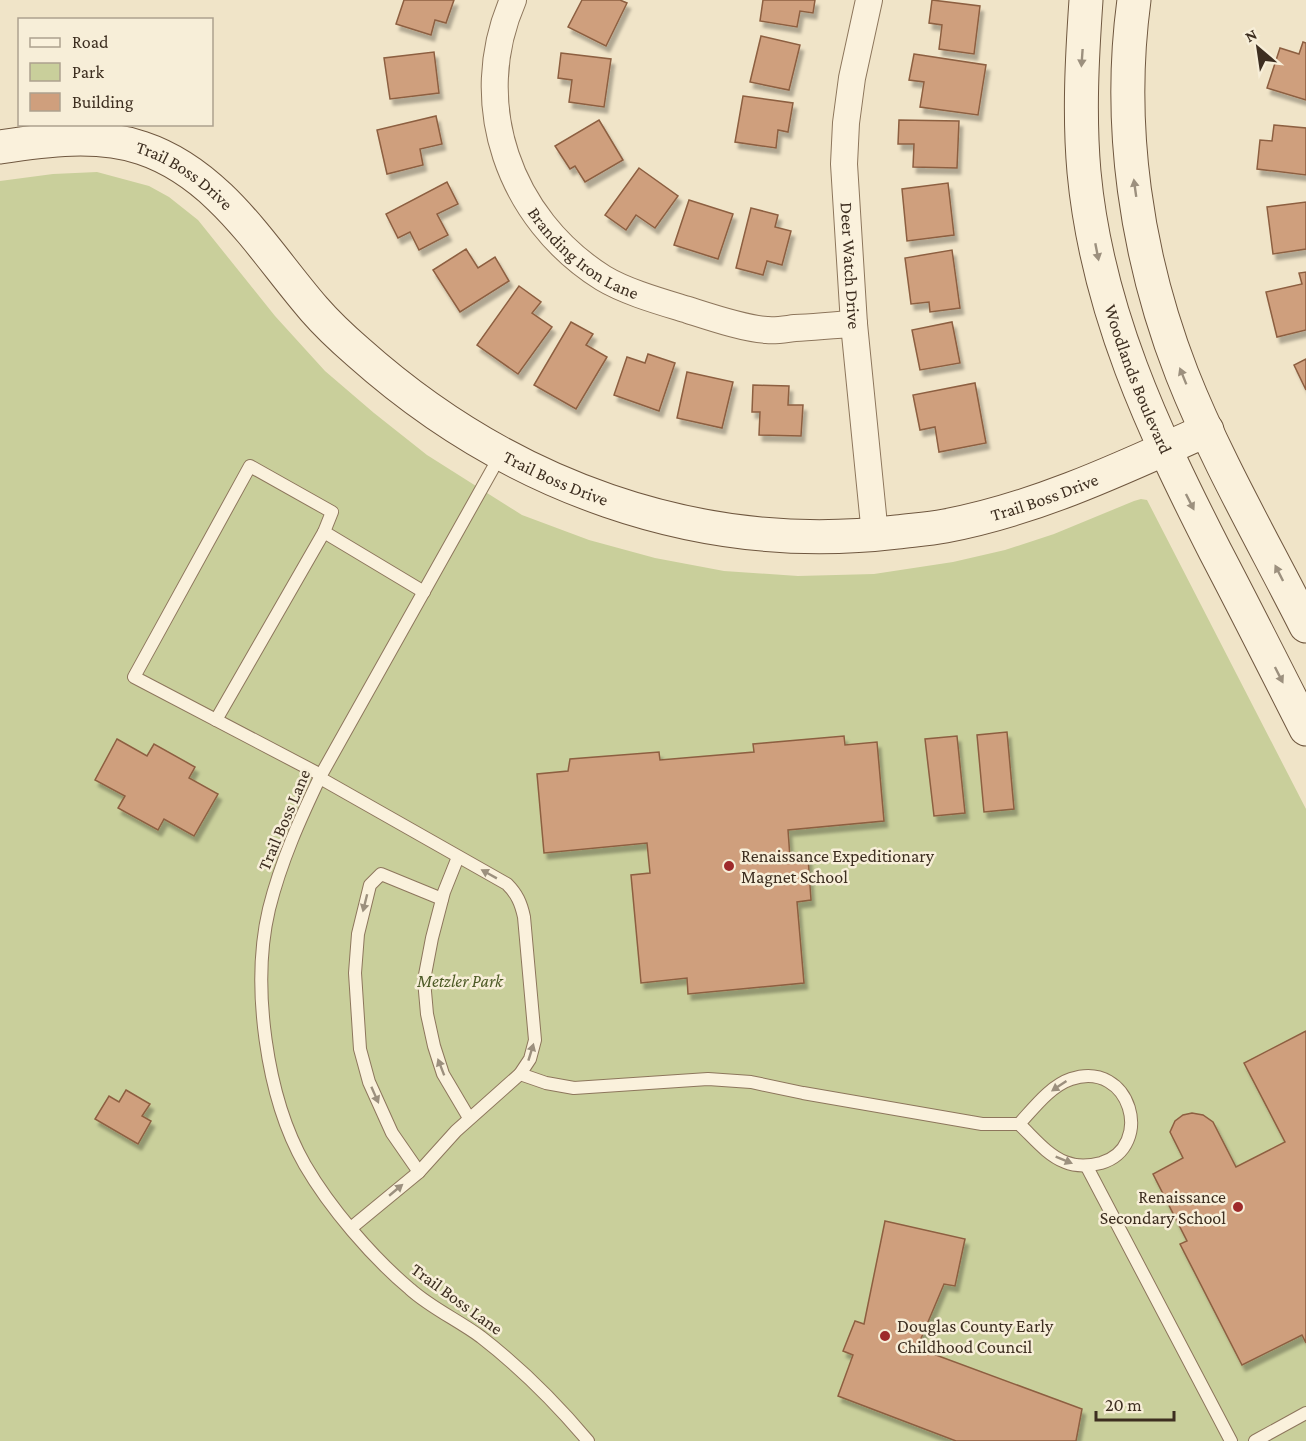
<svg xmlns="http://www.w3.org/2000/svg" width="1306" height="1441" viewBox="0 0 1306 1441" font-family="'Crimson Pro',serif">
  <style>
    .green { fill: #c9cf9b }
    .building { fill: #cf9f7d; stroke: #8d5f41; stroke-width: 1.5; filter: url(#shadow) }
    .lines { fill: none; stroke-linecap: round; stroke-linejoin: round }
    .lane-casing { stroke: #8d765c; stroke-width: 14 }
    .street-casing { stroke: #8d765c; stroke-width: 28 }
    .secondary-casing { stroke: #6f573f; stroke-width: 35 }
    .lane { stroke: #faf1dc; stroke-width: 12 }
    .street { stroke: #faf1dc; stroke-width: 26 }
    .secondary { stroke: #faf1dc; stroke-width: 33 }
    .oneway { fill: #9c907e }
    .poi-dot { fill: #9e2a2b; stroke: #f7eed8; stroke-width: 2 }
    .labels { text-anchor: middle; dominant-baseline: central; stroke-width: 5; stroke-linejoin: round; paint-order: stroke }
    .street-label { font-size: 18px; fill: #3d2e20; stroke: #f7eed8 }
    .poi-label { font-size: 18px; fill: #3d2e20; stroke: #f7eed8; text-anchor: start }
    .park-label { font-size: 18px; font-style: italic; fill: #4d5a26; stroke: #f7eed8 }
  </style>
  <defs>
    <filter id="shadow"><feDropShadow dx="3.5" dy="6" stdDeviation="1.5" flood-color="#0004"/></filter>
  </defs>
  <rect width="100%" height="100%" fill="#f0e4c8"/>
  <path class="green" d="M97 172 149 186 169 197 198 220 275 316 325 371 374 413 427 455 522 515 589 540 655 558 724 571 798 576 874 574 953 562 1005 550 1054 534 1134 501 1141 499 1147 500 1306 809V1441H0V181L53 174Z"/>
  <g class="building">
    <path d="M404 0H454L446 23 435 20 431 35 396 24Z"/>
    <path d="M582 0H620L627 3 606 46 568 27Z"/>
    <path d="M763 0H815L813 13 800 11 797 27 760 21Z"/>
    <path d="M932 0 980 6 974 54 939 49 942 25 929 23Z"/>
    <path d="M761 36 800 45 789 90 750 82Z"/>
    <path d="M1303 42 1306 43V100L1267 88 1280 48 1299 54Z"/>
    <path d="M434 52 439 93 390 99 384 58Z"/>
    <path d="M561 53 611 59 604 107 569 102 572 80 558 78Z"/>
    <path d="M914 54 986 65 978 115 920 107 924 82 909 80Z"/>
    <path d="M743 96 793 103 788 132 778 130 776 148 735 142Z"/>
    <path d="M436 116 442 144 420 149 423 165 387 174 377 130Z"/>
    <path d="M599 120 623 160 585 182 575 166 570 169 555 146Z"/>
    <path d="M899 120 959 121 957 168 913 167 914 144H898Z"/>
    <path d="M1274 125 1306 128V175L1257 169 1260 140 1272 141Z"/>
    <path d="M639 168 678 196 655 228 636 215 626 230 605 215Z"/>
    <path d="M447 182 458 204 437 214 448 235 419 250 410 232 398 238 386 214Z"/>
    <path d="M948 183 954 235 907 241 902 189Z"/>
    <path d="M689 200 733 214 718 259 674 245Z"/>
    <path d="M1306 202V249L1273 254 1267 207Z"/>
    <path d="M751 208 778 215 775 227 791 231 782 265 767 261 763 275 736 268Z"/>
    <path d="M466 249 478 268 495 257 509 281 460 312 433 270Z"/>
    <path d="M952 250 960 308 930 312 929 302 911 304 905 258Z"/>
    <path d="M1306 272V330L1277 337 1266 292 1302 284 1299 273Z"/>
    <path d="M519 286 541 302 532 313 552 327 518 374 477 345Z"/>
    <path d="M571 322 593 334 586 345 607 357 576 409 534 385Z"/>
    <path d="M952 322 960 363 920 370 912 330Z"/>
    <path d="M648 354 675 363 659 411 614 395 627 357 645 363Z"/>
    <path d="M1306 359V390L1294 365Z"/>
    <path d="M687 372 733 382 722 428 677 418Z"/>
    <path d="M975 383 986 443 939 452 935 427 920 430 913 395Z"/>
    <path d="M753 385 789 386 788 405H803L801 436 759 435 760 412H752Z"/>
    <path d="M1007 732 1014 809 984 812 977 735Z"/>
    <path d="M844 736 845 745 877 742 884 821 788 830 790 858 808 857 811 900 797 902 804 983 688 994 687 978 641 983 631 875 650 873 647 843 544 853 537 774 568 771 570 759 659 752 660 760 754 752 753 744Z"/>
    <path d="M957 736 965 813 934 816 925 739Z"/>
    <path d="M117 739 147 756 154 744 195 767 189 778 218 794 194 836 164 819 158 830 118 808 125 796 95 780Z"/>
    <path d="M1306 1031V1343L1302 1335 1242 1365 1180 1244 1187 1241 1153 1174 1183 1158 1170 1132 1175 1121 1183 1115 1192 1113 1203 1115 1213 1122 1236 1167 1285 1142 1244 1063Z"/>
    <path d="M126 1090 150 1104 142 1116 151 1121 138 1144 95 1119 109 1096 119 1102Z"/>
    <path d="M885 1221 965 1239 955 1286 944 1284 917 1348 1082 1409 1076 1441H956L838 1396 853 1355 843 1351 855 1321 864 1324Z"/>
  </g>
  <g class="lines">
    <g class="lane-casing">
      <g id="lane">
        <path d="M501 454 321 775C300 819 281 861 269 909 251 985 266 1097 305 1165 330 1208 372 1257 410 1289 431 1308 458 1320 481 1337 521 1368 556 1403 588 1441"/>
        <path d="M216 720 324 532"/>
        <path d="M321 775 134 677 250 466 332 512 324 532 424 592"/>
        <path d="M320 778 507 884C517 894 521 903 524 917L535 1040 530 1059 520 1074 456 1131 419 1172 351 1228"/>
        <path d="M458 857 444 892 432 938 424 980 427 1014 434 1046 443 1074 469 1118"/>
        <path d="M520 1074 546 1083 574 1088 708 1079 751 1082 803 1093 982 1124H1019C1033 1137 1047 1155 1065 1162 1077 1167 1089 1166 1101 1163 1155 1147 1131 1059 1071 1079 1050 1086 1033 1109 1019 1124"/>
        <path d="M1087 1167 1231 1441"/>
        <path d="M419 1172 392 1133 369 1082 360 1049 355 973 358 934 370 885 381 874 442 899"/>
        <path d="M1255 1441 1306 1413"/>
      </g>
    </g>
    <g class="street-casing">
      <g id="street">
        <path id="s1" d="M513 0C468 103 509 219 603 278 626 292 662 302 688 310 710 317 745 329 767 330 776 331 786 329 795 328 814 327 834 325 854 324"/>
        <path id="s2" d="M869 0 852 78 846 123 844 164 854 324 875 535"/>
      </g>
    </g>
    <g class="secondary-casing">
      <g id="secondary">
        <path id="s3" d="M1086 0C1082 58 1079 115 1084 172 1097 311 1153 429 1215 551 1246 610 1276 670 1306 729"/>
        <path d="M1134 0C1117 125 1136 256 1182 374 1216 460 1264 543 1306 626"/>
        <path id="s4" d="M0 147C45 140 98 133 142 148 220 174 263 250 314 309 327 324 343 339 358 352 507 485 697 556 897 532 913 530 929 529 945 526 1036 509 1123 468 1207 430"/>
      </g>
    </g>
    <use href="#lane" class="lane"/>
    <use href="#street" class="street"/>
    <use href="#secondary" class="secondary"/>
  </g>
  <defs><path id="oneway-solid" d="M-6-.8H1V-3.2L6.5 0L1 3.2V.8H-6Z" transform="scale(1.5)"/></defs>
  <g class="oneway">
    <use href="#oneway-solid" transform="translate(1082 58) rotate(94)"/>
    <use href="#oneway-solid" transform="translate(1135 188) rotate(-98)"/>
    <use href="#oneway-solid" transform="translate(1097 252) rotate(79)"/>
    <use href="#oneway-solid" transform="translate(1183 376) rotate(-112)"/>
    <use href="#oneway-solid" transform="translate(1190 502) rotate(63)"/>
    <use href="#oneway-solid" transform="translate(1279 573) rotate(-117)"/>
    <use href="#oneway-solid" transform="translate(1279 675) rotate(63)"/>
    <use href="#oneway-solid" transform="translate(489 874) rotate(-151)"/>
    <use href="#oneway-solid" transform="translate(365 903) rotate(104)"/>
    <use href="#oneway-solid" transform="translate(531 1052) rotate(-73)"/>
    <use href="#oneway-solid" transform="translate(441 1067) rotate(-111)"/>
    <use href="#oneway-solid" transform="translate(1059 1086) rotate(146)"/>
    <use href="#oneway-solid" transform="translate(375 1095) rotate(66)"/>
    <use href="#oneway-solid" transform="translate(1064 1160) rotate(22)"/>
    <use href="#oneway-solid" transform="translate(396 1190) rotate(-40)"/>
  </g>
  <g class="poi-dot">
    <circle cx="729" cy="866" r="6"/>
    <circle cx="1238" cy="1207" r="6"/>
    <circle cx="885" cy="1336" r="6"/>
  </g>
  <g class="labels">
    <g class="street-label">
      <text stroke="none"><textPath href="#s4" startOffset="194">Trail Boss Drive</textPath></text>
      <text stroke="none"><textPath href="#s1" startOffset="288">Branding Iron Lane</textPath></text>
      <text stroke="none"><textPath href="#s2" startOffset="268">Deer Watch Drive</textPath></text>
      <text stroke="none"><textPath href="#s3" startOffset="387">Woodlands Boulevard</textPath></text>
      <text stroke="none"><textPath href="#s4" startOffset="680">Trail Boss Drive</textPath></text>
      <text stroke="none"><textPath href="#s4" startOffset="1182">Trail Boss Drive</textPath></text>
      <text transform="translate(284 820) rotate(-67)">Trail Boss Lane</text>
      <text transform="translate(457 1299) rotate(36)">Trail Boss Lane</text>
    </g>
    <g class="poi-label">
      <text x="741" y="856">Renaissance Expeditionary<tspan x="741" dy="21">Magnet School</tspan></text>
      <text x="1226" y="1197" text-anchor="end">Renaissance<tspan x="1226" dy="21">Secondary School</tspan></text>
      <text x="897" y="1326">Douglas County Early<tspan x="897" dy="21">Childhood Council</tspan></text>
    </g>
    <g class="park-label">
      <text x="460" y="981">Metzler Park</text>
    </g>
  </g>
  <rect x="18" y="18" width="195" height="108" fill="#f7eed8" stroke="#ada18e" stroke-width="1.5"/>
  <rect x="30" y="38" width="30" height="9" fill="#faf1dc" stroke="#ada18e" stroke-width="1.5"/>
  <text x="72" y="48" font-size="18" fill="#3d2e20">Road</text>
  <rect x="30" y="63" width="30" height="18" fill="#c9cf9b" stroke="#ada18e" stroke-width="1.5"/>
  <text x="72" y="78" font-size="18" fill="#3d2e20">Park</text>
  <rect x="30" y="93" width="30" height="18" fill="#cf9f7d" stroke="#ada18e" stroke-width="1.5"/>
  <text x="72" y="108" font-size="18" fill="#3d2e20">Building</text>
  <g transform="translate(1258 48) rotate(331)" stroke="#f7eed8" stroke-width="4.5" paint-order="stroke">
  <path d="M0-4.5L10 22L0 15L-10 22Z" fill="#3d2e20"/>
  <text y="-9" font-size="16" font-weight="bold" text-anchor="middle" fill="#3d2e20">N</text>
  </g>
  <path d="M1096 1411v9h78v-9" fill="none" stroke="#3d2e20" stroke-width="3"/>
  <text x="1105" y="1411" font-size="18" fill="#3d2e20" stroke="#f7eed8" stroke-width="4.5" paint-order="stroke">20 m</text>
</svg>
